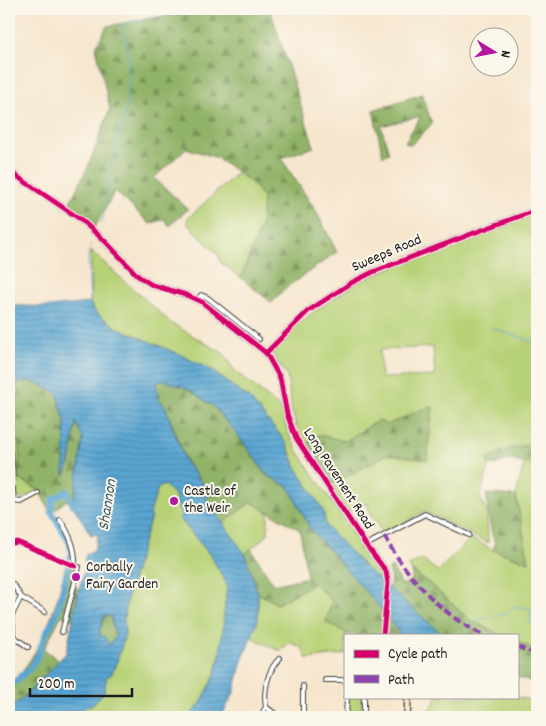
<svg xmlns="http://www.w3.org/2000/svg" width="546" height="726" viewBox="0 0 546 726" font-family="Dekko,sans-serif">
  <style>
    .green { fill: #b7d176; stroke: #6a7649; fill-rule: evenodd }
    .forest { fill: url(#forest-firs); stroke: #566842 }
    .water { fill: url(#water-rules); stroke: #3b6178; fill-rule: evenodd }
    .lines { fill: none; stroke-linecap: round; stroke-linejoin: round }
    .stream { stroke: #5aa6d3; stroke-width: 1 }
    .river { stroke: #5aa6d3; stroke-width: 6 }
    .street-casing { stroke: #3d3a37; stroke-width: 6 }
    .secondary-casing { stroke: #3d3a37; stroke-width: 8 }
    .street { stroke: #fff; stroke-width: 4 }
    .secondary { stroke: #f9e7c3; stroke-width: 5.5 }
    .quiet { stroke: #8e44ad; stroke-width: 4; stroke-dasharray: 8 4; stroke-linecap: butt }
    .cycleway-casing { stroke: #fbf7ec; stroke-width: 8 }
    .cycleway { stroke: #d6006c; stroke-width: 5 }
    .poi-dot { fill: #b5179e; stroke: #fbf7ec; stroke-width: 2 }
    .labels { text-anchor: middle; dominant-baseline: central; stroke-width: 4; stroke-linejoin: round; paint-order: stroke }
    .street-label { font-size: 15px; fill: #1c1c1c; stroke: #fbf7ec }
    .poi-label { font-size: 15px; fill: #1c1c1c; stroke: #fbf7ec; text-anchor: start }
    .water-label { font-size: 16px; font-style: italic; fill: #385a6e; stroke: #fbf7ec }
  </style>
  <defs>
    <pattern id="forest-firs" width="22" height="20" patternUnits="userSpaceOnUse" patternTransform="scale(1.25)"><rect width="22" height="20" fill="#91b367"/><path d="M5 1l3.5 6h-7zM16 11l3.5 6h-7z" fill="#769154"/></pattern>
    <pattern id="water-rules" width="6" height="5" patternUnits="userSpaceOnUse" patternTransform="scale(1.25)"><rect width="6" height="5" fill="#5aa6d3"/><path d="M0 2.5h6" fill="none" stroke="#4a86aa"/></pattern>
  </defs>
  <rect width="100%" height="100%" fill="#fbf7ec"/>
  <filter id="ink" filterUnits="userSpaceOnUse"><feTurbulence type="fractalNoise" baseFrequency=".02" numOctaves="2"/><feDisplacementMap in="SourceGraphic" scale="10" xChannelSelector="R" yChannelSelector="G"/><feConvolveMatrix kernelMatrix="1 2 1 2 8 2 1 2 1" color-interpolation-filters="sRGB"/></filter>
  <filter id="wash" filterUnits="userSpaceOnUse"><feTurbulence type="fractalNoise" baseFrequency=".0096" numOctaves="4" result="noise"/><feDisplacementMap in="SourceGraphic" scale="20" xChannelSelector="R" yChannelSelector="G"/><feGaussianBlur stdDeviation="1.12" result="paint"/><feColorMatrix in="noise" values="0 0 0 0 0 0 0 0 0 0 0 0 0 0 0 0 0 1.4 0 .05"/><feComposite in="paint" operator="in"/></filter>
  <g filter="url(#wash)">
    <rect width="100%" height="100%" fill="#f6e6ce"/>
    <g class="green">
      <path d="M238 172 252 183 264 198 261 226 241 278 220 262 218 254 188 225 187 219Z"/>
      <path d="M537 212V443L502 451 488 461 489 466 480 497 487 511 488 543 425 511 384 534 371 516 367 503 348 512 298 433 292 410 287 376 272 353 297 324 356 283 423 254ZM433 347 435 376 381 378 380 350Z"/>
      <path d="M91 251 171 323 224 354 235 371 282 409 288 432 297 450 366 553 385 576 386 586 366 568 326 526 323 510 296 467 286 442 250 399 211 370 183 356 116 327 96 313 90 303Z"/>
      <path d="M9 425 19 445 20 456 17 478 39 490 21 499 15 496 12 452 9 445Z"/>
      <path d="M537 462V650L517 642V635H501L470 620 431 585 412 571 409 566 421 559 438 571 471 538 493 550 528 562 516 496 524 463Z"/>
      <path d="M164 485 175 495 183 522 211 556 227 585 220 655 215 675 201 703 189 717H50L58 713 80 710 106 681 107 676 111 675 117 661 125 634 124 617 128 594 151 516 150 513 158 488Z"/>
      <path d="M251 502 268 512V534L245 554 223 523Z"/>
      <path d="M314 583 332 601 326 622 350 635H345V654L307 659 302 648 290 642 280 651 251 637 258 620V593L277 604Z"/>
      <path d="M349 697H362V717H348Z"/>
      <path d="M437 697H517L537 702V717H428V710L432 707Z"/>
    </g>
    <g class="forest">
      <path d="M219 9H270L314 147 281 158 316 211 337 252 284 289 272 303 241 278 261 226 263 198 252 183 218 158 186 148 154 178 188 209 170 226 164 219 150 224 115 191 95 227 68 206 88 167 110 109 96 47 107 26 169 15Z"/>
      <path d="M422 94 432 124 411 145 405 142 421 116 381 126 389 153 383 156 373 110Z"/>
      <path d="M164 380 188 389 213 406 237 434 266 475 289 487 310 528 388 617 400 635H350L326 622 332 601 314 583 277 604 258 593 245 554 251 549 274 585 307 577 300 530 251 502 223 523 218 516 213 505 209 504 206 499 209 495 203 483 186 461 165 406 159 399 155 383Z"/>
      <path d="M31 381 57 392 65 421 64 474 70 462 76 420 83 439 74 505 73 506 66 500 51 514 39 490 17 478 20 456 19 446 9 425V384Z"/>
      <path d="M433 407 427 460 388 454 332 484 308 441 319 435 345 441 379 420 387 425 420 410Z"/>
      <path d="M537 443V462L524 463 509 460 489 466 487 461 502 451Z"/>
      <path d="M486 494 516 496 529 562 493 550 495 543 491 530Z"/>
      <path d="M67 560 74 563 76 571 72 587 79 589 73 620 61 616 44 649 59 661 22 699 9 708V684C41 659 59 599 67 560Z"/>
      <path d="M392 567 402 585 412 580V571L431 585 470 620 501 635H443L389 588 391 576 389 569Z"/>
      <path d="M104 616H111L112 624 116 635 110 645 100 637V627L102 626V622Z"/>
      <path d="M517 642 537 650V683L517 677Z"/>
    </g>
    <path class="water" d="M90 303 96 313 116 327 183 356 211 370 250 399 286 442 296 467 323 510 326 526 366 568 443 635H400L388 617 310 528 289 487 267 475 237 434 213 406 188 389 164 380 156 383 159 399 165 406 185 461 207 490 209 495 206 499 209 504 213 505 218 516 245 554 258 593V620L241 664 234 693 221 717H213L209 714 205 717H189L201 703 215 675 220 655 227 585 211 556 179 518 181 516 175 495 164 485 158 488 150 513 151 516 128 594 124 617 125 634 117 661 111 675 107 676 104 693 93 704 80 710 58 713 50 717H9V708L22 699 66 653 79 589 87 563 84 562 86 554 94 550 98 534 91 535 73 506 83 439 76 422 70 463 64 476 65 421 57 392 31 381 9 384V305L48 307ZM104 616H111L112 624 116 635 110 645 104 636 100 637V627L102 626V622Z"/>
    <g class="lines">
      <g class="stream">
        <path d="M405 9 406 11 424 9"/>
        <path d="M9 20 16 9"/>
        <path d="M101 223 104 215 112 163 125 115 130 80 127 45 121 24 169 15 219 9"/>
        <path d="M90 303 88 258 91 244"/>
        <path d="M492 328 537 343"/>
        <path d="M531 609 537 604"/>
        <path d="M531 610 530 623 537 630"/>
        <path d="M471 626 475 621 507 613 515 606 531 609"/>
        <path d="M462 635 470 628"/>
      </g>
      <path class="river" d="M9 687 29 669 37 657 45 635 57 613 71 553 69 542 51 511 53 499 67 491 73 505 82 506"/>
    </g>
  </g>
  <g filter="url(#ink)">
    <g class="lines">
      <g class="street-casing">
        <g id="street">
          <path d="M198 300 201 295 208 298 259 339"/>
          <path d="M9 449C15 464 11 483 14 501L9 508"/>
          <path d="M14 501 21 502 38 493"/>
          <path d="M60 520C70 534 76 549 75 566L79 567 62 632"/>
          <path d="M9 539 10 543 17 542 75 566"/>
          <path d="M366 545 425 514 469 535"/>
          <path d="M9 581 15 587 21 597 11 617"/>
          <path d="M21 597 45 612"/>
          <path d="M9 611 13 625V636L9 641"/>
          <path d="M13 636 28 647"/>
          <path d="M325 680H342L345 681"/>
          <path d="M260 717 266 707"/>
          <path d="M279 717 266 707C263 691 268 669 280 658"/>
          <path d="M303 717V686"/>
          <path d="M346 717 347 697"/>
          <path d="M364 717V697"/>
        </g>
      </g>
      <g class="secondary-casing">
        <g id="secondary">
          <path d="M9 171 80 219 105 241 138 276 152 285 186 295 202 302 266 353 280 378 287 414 296 438 366 545 386 571 388 583 383 635"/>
          <path d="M266 353 308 311 351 283 373 272 479 231 537 210"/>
          <path d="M9 544 10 543"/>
          <path d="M407 717 408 697"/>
        </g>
      </g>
      <use href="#street" class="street"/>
      <use href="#secondary" class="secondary"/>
      <g class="quiet">
        <path d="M384 536C407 576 440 614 483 635"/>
        <path d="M517 647 537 654"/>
      </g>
      <g class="cycleway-casing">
        <g id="cycleway">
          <path d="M9 171 80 219 105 241 138 276 152 285 186 295 202 302 266 353 280 378 287 414 296 438 366 545 386 571 388 583 383 635"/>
          <path d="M266 353 308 311 351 283 373 272 479 231 537 210"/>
          <path d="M9 544 17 542 75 566"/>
        </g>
      </g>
      <use href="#cycleway" class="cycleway"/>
    </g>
  </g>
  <g class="poi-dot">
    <circle cx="174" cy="501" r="5"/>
    <circle cx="76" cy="577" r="5"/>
  </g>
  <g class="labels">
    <g class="street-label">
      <text transform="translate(387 254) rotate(-23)">Sweeps Road</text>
      <text transform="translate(338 479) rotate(57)">Long Pavement Road</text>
    </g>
    <g class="poi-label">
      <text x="184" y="492">Castle of<tspan x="184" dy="17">the Weir</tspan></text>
      <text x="86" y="568">Corbally<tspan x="86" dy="17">Fairy Garden</tspan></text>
    </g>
    <g class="water-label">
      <text transform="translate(108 505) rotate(-81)">Shannon</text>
    </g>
  </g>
  <rect width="546" height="726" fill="none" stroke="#fbf7ec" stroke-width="30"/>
  <rect x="344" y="634" width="175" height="65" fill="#fbf7ec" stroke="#a29f99"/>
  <rect x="354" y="650" width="25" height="8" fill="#d6006c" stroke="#a29f99"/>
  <text x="388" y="658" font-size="15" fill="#1c1c1c">Cycle path</text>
  <rect x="354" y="675" width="25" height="8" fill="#8e44ad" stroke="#a29f99"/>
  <text x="388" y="684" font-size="15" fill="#1c1c1c">Path</text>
  <g transform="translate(494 52) rotate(100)"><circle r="24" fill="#fbf7ec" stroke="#a29f99"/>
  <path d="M0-4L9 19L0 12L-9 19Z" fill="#b5179e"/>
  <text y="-8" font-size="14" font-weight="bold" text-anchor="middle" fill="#1c1c1c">N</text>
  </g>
  <path d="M30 688v8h102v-8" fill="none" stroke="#1c1c1c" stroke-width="2.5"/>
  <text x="38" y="688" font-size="15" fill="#1c1c1c" stroke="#fbf7ec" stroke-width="4" paint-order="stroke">200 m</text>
</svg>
